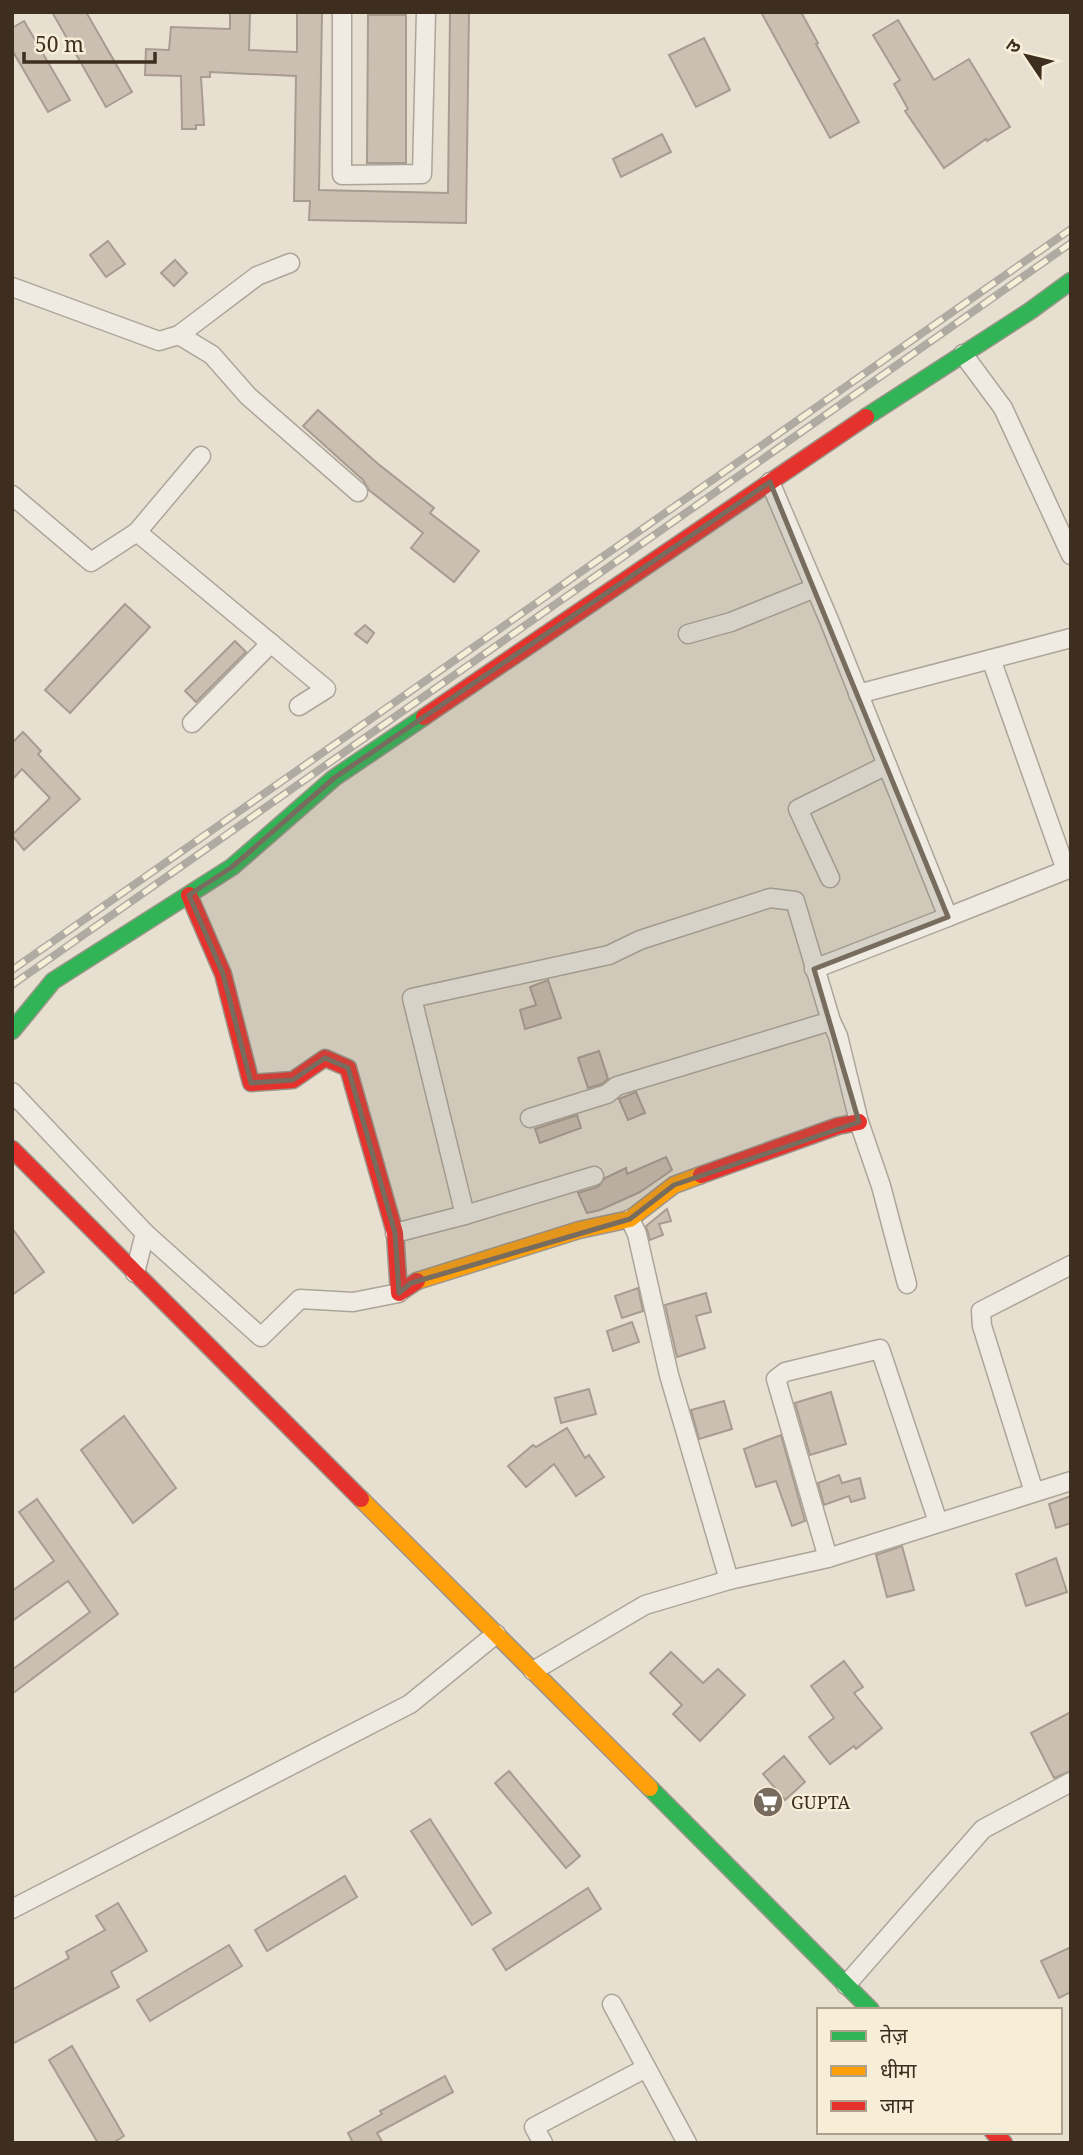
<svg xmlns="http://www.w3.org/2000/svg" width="1083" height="2155" viewBox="0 0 1083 2155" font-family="'Noto Serif','Noto Sans Devanagari',serif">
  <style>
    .building { fill: #cbbfb2; stroke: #a89c90; stroke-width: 2 }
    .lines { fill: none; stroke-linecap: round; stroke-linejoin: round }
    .street-casing { stroke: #ada599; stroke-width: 21 }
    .fast-casing { stroke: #9c958a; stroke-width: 19 }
    .slow-casing { stroke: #9c958a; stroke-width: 19 }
    .jam-casing { stroke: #9c958a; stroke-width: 19 }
    .street { stroke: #efebe3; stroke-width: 18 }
    .fast { stroke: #30b455; stroke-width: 16 }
    .slow { stroke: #ff9f0a; stroke-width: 16 }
    .jam { stroke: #e5322d; stroke-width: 16 }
    .rail-casing { stroke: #afaaa2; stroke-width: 8 }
    .rail { stroke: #f7eed8; stroke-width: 5; stroke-dasharray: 16; stroke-linecap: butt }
    .marked { fill: #786c5e; fill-opacity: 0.2; stroke: #786c5e; stroke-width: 5; stroke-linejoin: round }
    .labels { text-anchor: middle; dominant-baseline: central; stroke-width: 5; stroke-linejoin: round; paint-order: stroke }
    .poi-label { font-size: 18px; fill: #3d2e20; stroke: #f7eed8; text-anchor: start }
  </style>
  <rect width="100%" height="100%" fill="#e7e0d1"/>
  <g class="building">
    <path d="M52 12H86L132 92 106 107Z"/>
    <path d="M230 12H250L249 50 297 52V12H322L319 190 448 193 450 12H469L466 223 309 220 310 201H294L296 76 210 72V77H201L204 125H196V129H182L181 76 145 75 146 49 169 50 171 27 230 29Z"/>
    <path d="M761 12H801L818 43 816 44 859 122 830 138Z"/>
    <path d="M368 15H406V163H367Z"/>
    <path d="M898 20 934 80 969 59 1010 127 987 141 986 139 944 168 905 111 908 109 894 84 900 80 873 35Z"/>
    <path d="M24 21 70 100 48 112 12 50V28Z"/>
    <path d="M704 38 730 90 696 107 669 55Z"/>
    <path d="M662 134 671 152 621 177 613 159Z"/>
    <path d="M108 241 125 264 106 277 90 255Z"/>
    <path d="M175 260 187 273 174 286 161 273Z"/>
    <path d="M318 410 377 463 434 508 430 513 479 551 454 582 411 548 423 533 369 490 363 480 303 426Z"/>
    <path d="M125 604 150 627 70 713 45 690Z"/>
    <path d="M365 625 374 633 367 643 355 634Z"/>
    <path d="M235 641 246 652 196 702 185 691Z"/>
    <path d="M23 732 41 751 38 754 80 799 24 850 12 835 50 798 22 769 12 780V743Z"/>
    <path d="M548 980 561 1018 525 1029 520 1010 536 1005 530 987Z"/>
    <path d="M599 1051 608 1079 602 1084 588 1088 578 1058Z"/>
    <path d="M636 1092 645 1113 628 1120 619 1099Z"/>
    <path d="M577 1115 581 1128 540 1143 535 1129Z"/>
    <path d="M666 1157 672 1170 640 1192 600 1210 587 1213 578 1193 598 1187 605 1178 626 1168 627 1174Z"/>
    <path d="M667 1209 671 1221 659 1224 663 1235 650 1240 646 1226Z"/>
    <path d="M12 1228 44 1272 12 1295Z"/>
    <path d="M638 1288 643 1311 622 1318 615 1296Z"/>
    <path d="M706 1293 711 1312 696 1316 705 1348 677 1357 665 1305Z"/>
    <path d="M632 1322 639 1342 613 1351 607 1331Z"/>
    <path d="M589 1389 596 1414 561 1423 555 1398Z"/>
    <path d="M831 1392 846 1444 810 1455 795 1403Z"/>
    <path d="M724 1401 732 1429 699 1439 691 1410Z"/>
    <path d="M124 1416 176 1488 133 1523 81 1450Z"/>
    <path d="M567 1428 585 1458 589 1455 604 1477 576 1496 554 1464 526 1487 508 1466 533 1445 536 1447Z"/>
    <path d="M781 1435 805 1521 792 1526 776 1481 756 1487 744 1449Z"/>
    <path d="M839 1475 842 1483 860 1478 865 1498 851 1502 849 1496 824 1505 818 1483Z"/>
    <path d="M1071 1496V1523L1056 1528 1049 1504Z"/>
    <path d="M37 1499 118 1614 12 1694V1670L90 1612 68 1581 12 1621V1591L54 1561 19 1512Z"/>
    <path d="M902 1546 914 1590 887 1597 876 1555Z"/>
    <path d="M1056 1558 1067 1592 1026 1606 1016 1574Z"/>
    <path d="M671 1652 703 1683 718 1669 745 1695 700 1741 673 1714 682 1705 650 1673Z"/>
    <path d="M844 1661 863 1687 854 1693 882 1728 856 1749 854 1746 830 1764 809 1737 834 1718 811 1686Z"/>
    <path d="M1071 1712V1771L1054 1778 1031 1733Z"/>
    <path d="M784 1756 805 1782 785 1800 763 1774Z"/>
    <path d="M509 1771 580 1856 566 1868 495 1783Z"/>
    <path d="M430 1819 491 1913 472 1925 411 1831Z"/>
    <path d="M345 1876 357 1897 267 1951 255 1930Z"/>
    <path d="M588 1888 601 1909 506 1970 493 1949Z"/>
    <path d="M118 1903 147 1951 111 1972 119 1987 12 2044V1990L69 1958 66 1952 105 1930 96 1916Z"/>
    <path d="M229 1945 242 1966 150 2021 137 2000Z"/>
    <path d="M1071 1947V1992L1059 1998 1041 1961Z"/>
    <path d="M72 2046 124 2136 113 2143H98L49 2060Z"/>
    <path d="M445 2076 453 2092 377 2133 383 2143H353L348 2133 382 2114 380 2111Z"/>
  </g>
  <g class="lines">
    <g class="street-casing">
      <g id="street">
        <path d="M342 12V175L422 174 426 12"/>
        <path d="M12 287 159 341 179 335 257 276 290 263"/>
        <path d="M179 335 212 355 248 396 358 492"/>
        <path d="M963 354 1003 408 1071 555"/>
        <path d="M770 482 829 620 948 917 814 969"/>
        <path d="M12 495 91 562 137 532 326 689 299 706"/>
        <path d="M137 532 201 456"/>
        <path d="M688 634 731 622 815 588"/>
        <path d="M858 694 1071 638"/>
        <path d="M192 723 271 643"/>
        <path d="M830 878 798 809 887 765"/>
        <path d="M948 917 1066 870 991 659"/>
        <path d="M12 1092 145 1233 135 1273"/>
        <path d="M530 1118 607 1094 617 1086 831 1021"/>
        <path d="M465 1215 412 998 609 955 640 940 770 898 795 901 831 1021 838 1036 859 1122 881 1186 907 1284"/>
        <path d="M630 1219 637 1234 669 1375 729 1580"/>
        <path d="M145 1233 261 1337 300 1299 353 1302 399 1293"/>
        <path d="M395 1233 465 1215 594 1176"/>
        <path d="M1034 1492 982 1326 981 1311 1071 1265"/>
        <path d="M828 1558 776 1379 785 1372 880 1349 938 1522"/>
        <path d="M533 1671 645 1605 729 1580 828 1558 1071 1481"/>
        <path d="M12 1909 410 1704 496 1634"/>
        <path d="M846 1985 983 1829 1071 1782"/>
        <path d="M612 2004 687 2143"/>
        <path d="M543 2143 534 2127 646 2068"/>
      </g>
    </g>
    <g class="fast-casing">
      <g id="fast">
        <path d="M866 417 1030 311 1071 281"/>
        <path d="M12 1031 53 981 232 867 334 778 424 717"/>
        <path d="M650 1788 871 2010"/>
      </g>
    </g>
    <g class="slow-casing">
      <g id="slow">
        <path d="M417 1281 579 1230 630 1219 674 1185 701 1175"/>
        <path d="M361 1499 650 1788"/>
      </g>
    </g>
    <g class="jam-casing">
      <g id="jam">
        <path d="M424 717 866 417"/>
        <path d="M189 895 223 974 251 1083 293 1080 325 1058 348 1068 395 1233 399 1293 417 1281"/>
        <path d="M12 1149 361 1499"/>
        <path d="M701 1175 838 1126 859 1122"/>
        <path d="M993 2132 1004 2143"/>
      </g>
    </g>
    <use href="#street" class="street"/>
    <use href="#fast" class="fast"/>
    <use href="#slow" class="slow"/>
    <use href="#jam" class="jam"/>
    <g class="rail-casing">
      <g id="rail">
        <path d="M12 970 1071 229"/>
        <path d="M12 985 1071 243"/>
      </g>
    </g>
    <use href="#rail" class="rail"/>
  </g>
  <path class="marked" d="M770 482 948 917 814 969 859 1122 674 1185 630 1219 411 1283 399 1293 395 1233 348 1068 325 1058 293 1080 251 1083 223 974 189 895 232 867 334 778Z"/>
  <defs>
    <g id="supermarket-disc" transform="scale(1.575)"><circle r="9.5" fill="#786c5e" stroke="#f7eed8"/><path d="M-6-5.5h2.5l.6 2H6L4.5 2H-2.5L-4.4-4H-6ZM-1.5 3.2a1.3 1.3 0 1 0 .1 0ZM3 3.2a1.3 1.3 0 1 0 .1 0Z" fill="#fff"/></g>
  </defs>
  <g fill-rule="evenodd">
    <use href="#supermarket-disc" x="768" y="1802"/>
  </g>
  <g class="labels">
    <g class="poi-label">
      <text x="791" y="1802">GUPTA</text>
    </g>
  </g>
  <rect width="1083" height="2155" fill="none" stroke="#3d2e20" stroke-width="28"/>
  <rect x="817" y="2008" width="245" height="126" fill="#f7eed8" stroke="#ada18e" stroke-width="2"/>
  <rect x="831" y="2031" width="35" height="10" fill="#30b455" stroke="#ada18e" stroke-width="2"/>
  <text x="880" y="2043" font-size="21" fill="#3d2e20">तेज़</text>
  <rect x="831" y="2066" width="35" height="10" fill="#ff9f0a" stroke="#ada18e" stroke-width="2"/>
  <text x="880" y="2078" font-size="21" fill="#3d2e20">धीमा</text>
  <rect x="831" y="2101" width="35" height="10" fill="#e5322d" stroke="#ada18e" stroke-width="2"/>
  <text x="880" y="2113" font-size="21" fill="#3d2e20">जाम</text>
  <g transform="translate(1027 56) rotate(305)" stroke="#f7eed8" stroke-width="5" paint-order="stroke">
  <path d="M0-5L12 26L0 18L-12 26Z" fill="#3d2e20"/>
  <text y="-10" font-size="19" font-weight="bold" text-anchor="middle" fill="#3d2e20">उ</text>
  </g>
  <path d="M24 52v10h131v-10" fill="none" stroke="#3d2e20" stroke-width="3.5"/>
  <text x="35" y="52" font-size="21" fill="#3d2e20" stroke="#f7eed8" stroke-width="5" paint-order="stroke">50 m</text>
</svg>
